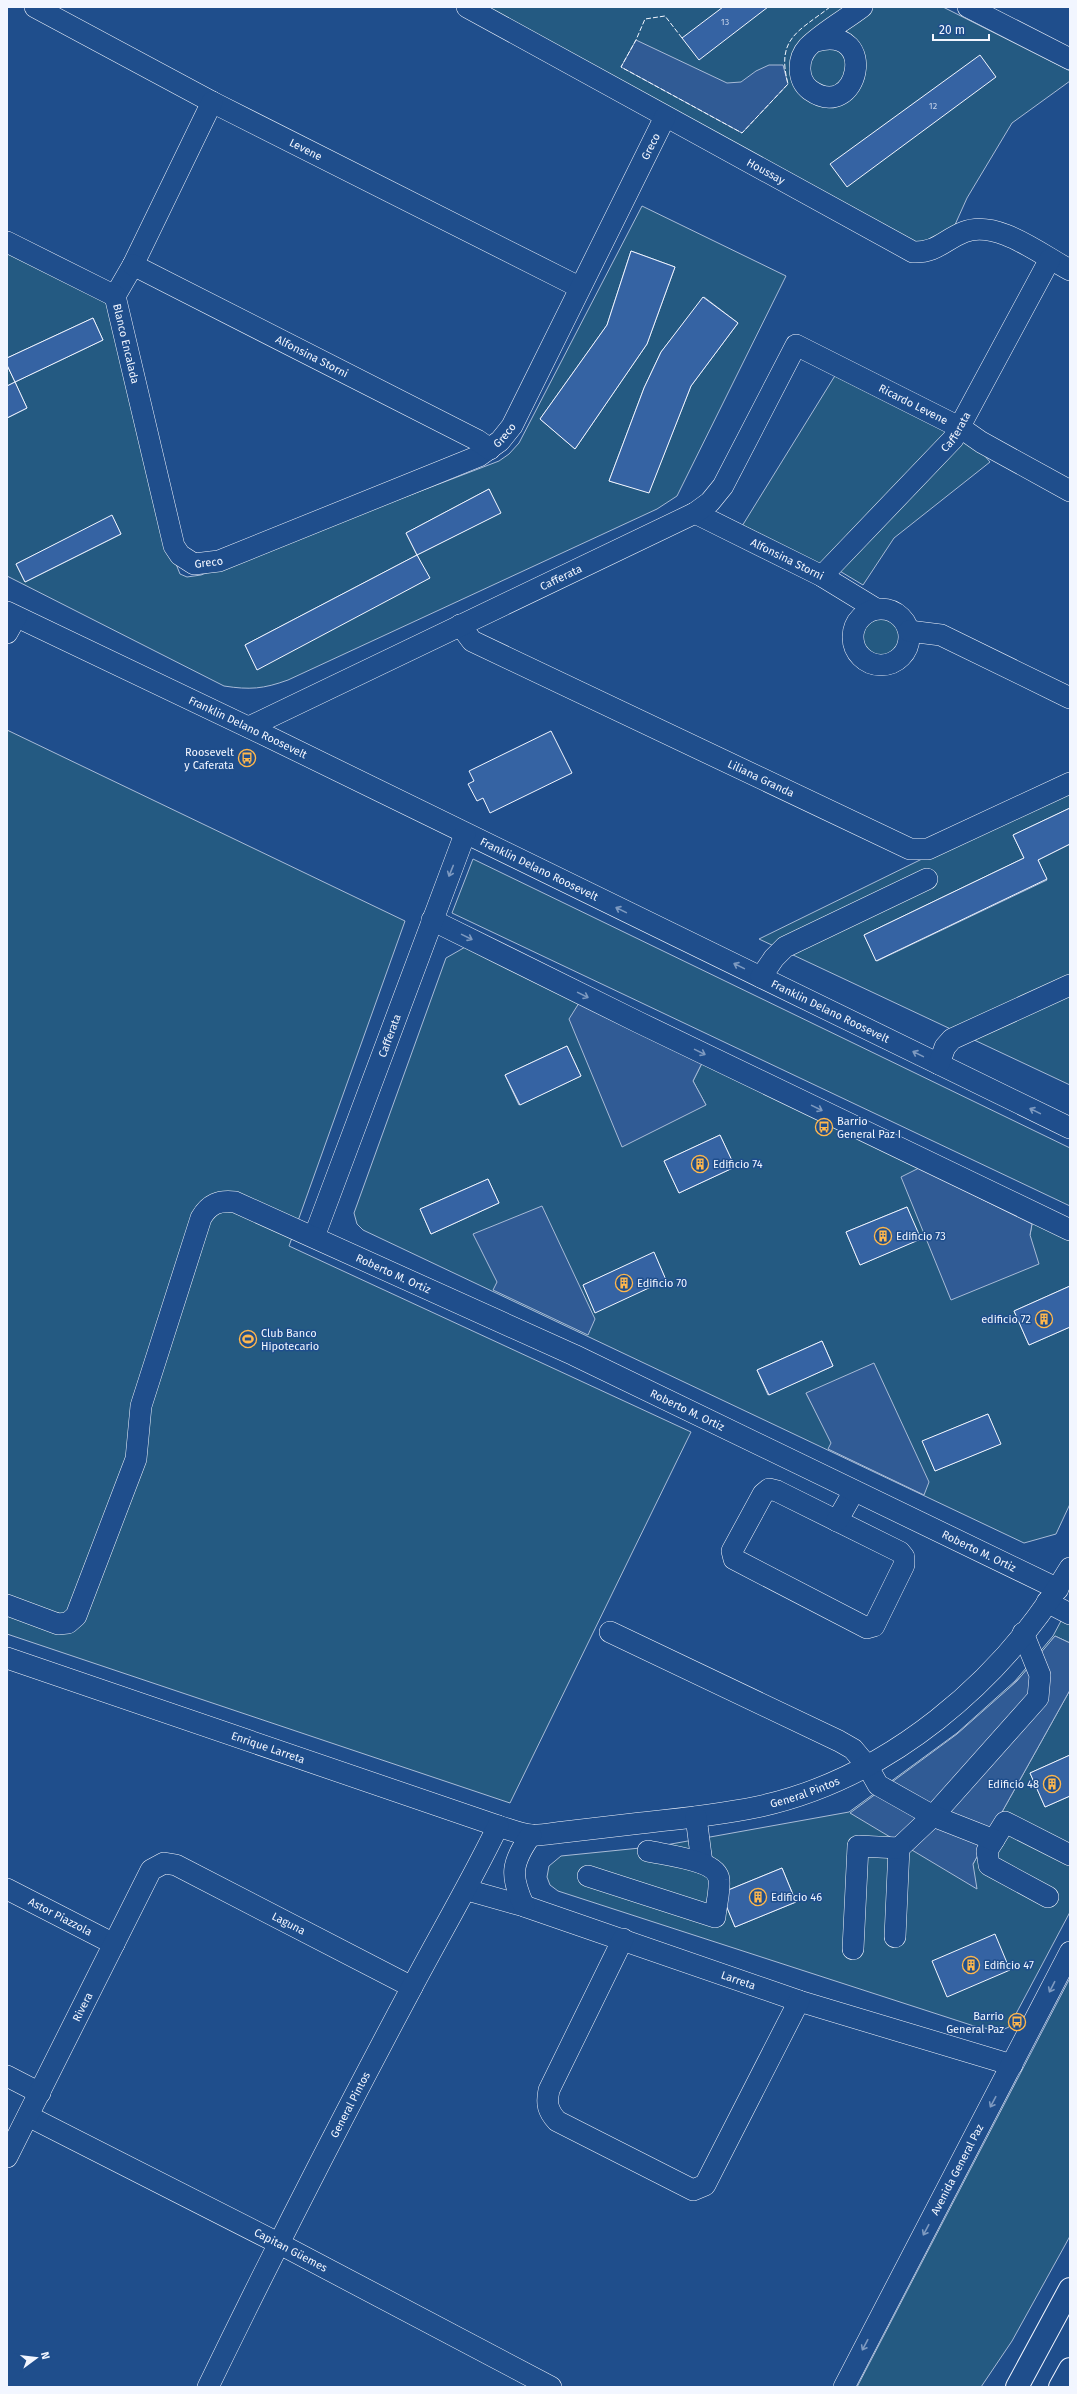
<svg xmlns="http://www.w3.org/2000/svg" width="1077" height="2394" viewBox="0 0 1077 2394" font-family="'Fira Sans',sans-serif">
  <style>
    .green { fill: #245a82; stroke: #a8bbd7; fill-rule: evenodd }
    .parking { fill: #305b95; stroke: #a8bbd7 }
    .building { fill: #3563a3; stroke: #f2f6ff }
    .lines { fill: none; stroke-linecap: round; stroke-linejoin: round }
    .minor-casing { stroke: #f2f6ff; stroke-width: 22 }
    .highway-casing { stroke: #f2f6ff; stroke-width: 24 }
    .minor { stroke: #1f4e8c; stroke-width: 21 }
    .highway { stroke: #1f4e8c; stroke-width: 22 }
    .fence { stroke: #f2f6ff; stroke-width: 1; stroke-dasharray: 5 2; stroke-linecap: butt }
    .oneway { stroke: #7e9ac0 }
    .labels { text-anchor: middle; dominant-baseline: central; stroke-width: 3; stroke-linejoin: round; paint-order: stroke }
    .number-label { font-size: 9px; fill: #c3d1e8 }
    .street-label { font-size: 11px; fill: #f2f6ff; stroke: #1f4e8c }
    .poi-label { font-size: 11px; fill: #f2f6ff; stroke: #1f4e8c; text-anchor: start }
  </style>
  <rect width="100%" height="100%" fill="#1f4e8c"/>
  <g class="green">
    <path d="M488 7H943L1070 71V81L1012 123 967 198 954 227 942 238 910 244Z"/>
    <path d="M642 206 786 276 677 496 657 509 288 680C263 689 250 690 224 686L7 576V418L27 408 15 382 7 386V365L15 382 103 340 93 318 7 358V245L111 299 172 554 180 574 187 577 201 575 499 461 509 454 519 443ZM631 251 675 267 647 344 575 449 540 419 607 325ZM704 297 738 323 691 386 649 492 609 481 644 388 661 352ZM489 489 500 513 417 555 406 533ZM112 516 121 534 25 582 16 564ZM417 555 429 578 257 669 245 645Z"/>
    <path d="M836 374 951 429 823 568 739 531Z"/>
    <path d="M972 441 990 462 894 538 863 585 838 570 955 443Z"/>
    <circle cx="881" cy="636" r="23"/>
    <path d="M7 730 405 921 289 1246 691 1432 510 1803 7 1634Z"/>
    <path d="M1070 791V808L1013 835 1024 858 864 935 877 961 1047 880 1038 860 1070 844V1085L759 939 922 859Z"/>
    <path d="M473 859 1070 1148V1206L452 913Z"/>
    <path d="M467 946 1070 1241V1286L1014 1311 1029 1345 1070 1327V1504L1056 1534 1024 1543 363 1230 357 1224 354 1213 446 958ZM579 1003 702 1063 693 1081 706 1105ZM567 1046 581 1076 519 1105 505 1075ZM720 1135 735 1167 679 1193 664 1161ZM919 1168 1032 1224 1030 1235ZM488 1179 499 1203 431 1234 420 1209ZM907 1207 920 1239 860 1265 846 1232ZM654 1253 666 1280 595 1312 583 1285ZM822 1341 833 1366 768 1395 757 1370ZM806 1393 923 1494 829 1449 832 1443ZM988 1414 1000 1444 935 1471 923 1441Z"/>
    <path d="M1070 1604V1643L1055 1636C1001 1709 922 1760 851 1813L973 1864 1070 1690V1755L1030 1773 1045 1807 1070 1796V1912L1009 2027 1000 2031 974 2026 558 1891 550 1885 547 1877 549 1866 561 1856 660 1846 849 1812 957 1733 1015 1681 1053 1636ZM782 1868 796 1902 735 1927 721 1893Z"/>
    <path d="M1070 1978V2236L1064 2247 1012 2341 981 2387H857Z"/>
  </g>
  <g class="parking">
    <path d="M636 40 727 83 741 82 756 71 769 65H783L788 84 742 133 621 67Z"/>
    <path d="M579 1003 702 1063 693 1081 706 1105 622 1147 569 1019Z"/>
    <path d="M919 1168 1032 1224 1030 1235 1039 1264 951 1300 901 1177Z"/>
    <path d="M542 1206 595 1319 588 1335 493 1290 497 1282 473 1234Z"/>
    <path d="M874 1363 929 1482 924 1495 828 1449 831 1443 806 1393Z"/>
    <path d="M1055 1636 1070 1643V1690L973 1864 977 1889 850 1813 957 1734 1017 1681Z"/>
  </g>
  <g class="building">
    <path d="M723 7H768L699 60 682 38Z"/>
    <path d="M980 55 996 77 847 187 830 164Z"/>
    <path d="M631 251 675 267 647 344 575 449 540 419 607 325Z"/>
    <path d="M703 297 738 323 691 386 649 493 609 481 644 388 661 352Z"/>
    <path d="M93 318 103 340 15 382 7 365V358Z"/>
    <path d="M15 382 27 408 7 418V386Z"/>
    <path d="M489 489 501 513 417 555 406 533Z"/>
    <path d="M112 515 121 534 25 582 16 564Z"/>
    <path d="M417 555 430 578 257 670 245 645Z"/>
    <path d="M551 731 572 773 490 813 483 798 477 801 468 784 474 781 469 771Z"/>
    <path d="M1070 808V844L1038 860 1047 879 876 961 864 935 1024 858 1013 835Z"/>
    <path d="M567 1046 581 1076 520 1105 505 1075Z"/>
    <path d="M720 1135 735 1167 679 1193 664 1161Z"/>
    <path d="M488 1179 499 1203 431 1234 420 1209Z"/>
    <path d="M907 1207 921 1239 860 1265 846 1232Z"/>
    <path d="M654 1252 666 1280 595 1313 583 1285Z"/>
    <path d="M1070 1286V1327L1029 1345 1014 1311Z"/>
    <path d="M822 1341 833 1366 769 1395 757 1370Z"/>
    <path d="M988 1414 1001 1444 935 1471 922 1441Z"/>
    <path d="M1070 1755V1796L1045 1807 1030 1773Z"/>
    <path d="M782 1868 796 1902 735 1927 721 1893Z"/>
    <path d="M995 1934 1010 1970 947 1997 932 1961Z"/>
  </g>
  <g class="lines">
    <g class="minor-casing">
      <g id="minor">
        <path id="s1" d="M35 7 212 102 579 287"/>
        <path id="s2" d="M467 7 913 252C936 253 944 240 964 232 997 219 1041 255 1070 270"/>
        <path d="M968 7 1070 59"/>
        <path d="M816 41C880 24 858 124 810 90 797 80 797 59 808 47 823 32 845 20 862 7"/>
        <path id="s3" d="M212 102 133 265 115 296 174 546 180 555 194 564 219 561 479 456 500 441 512 426 665 117"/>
        <path d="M7 242 115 296"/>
        <path id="s4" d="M133 265 477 440 490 449"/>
        <path id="s5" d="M695 513 822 576 876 609"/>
        <path id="s6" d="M822 576 953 439 1050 259"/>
        <circle cx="881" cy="637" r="28"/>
        <path id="s7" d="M7 612 271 738 1070 1128"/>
        <path id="s8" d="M460 625 472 641 910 849H928L1070 783"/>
        <path d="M909 631 941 635 1070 698"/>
        <path d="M7 633 16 617"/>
        <path id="s9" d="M249 727 695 513 710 502 723 486 796 345 961 428 981 442 1070 491"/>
        <path d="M432 920 638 1022 1070 1230"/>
        <path d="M761 977 774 958 785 947 927 879"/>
        <path d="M939 1064 945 1047 952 1039 1070 985"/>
        <path id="s10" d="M314 1237 465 834"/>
        <path d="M769 1489 777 1491 900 1552 904 1557V1565L874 1626 867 1628 734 1559 732 1551 763 1494Z"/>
        <path d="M837 1521 854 1491"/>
        <path d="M1047 1602 1070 1614"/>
        <path id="s11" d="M7 1605 58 1624 68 1623 76 1616 136 1459 141 1406 201 1218C209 1204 219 1200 235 1202L574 1355 1058 1589"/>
        <path d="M610 1632 839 1741 853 1749 868 1767 878 1785 933 1816 1038 1698 1040 1675 1023 1633"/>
        <path id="s12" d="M7 1658 498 1826C509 1829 520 1834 531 1835 541 1836 553 1833 564 1832 590 1829 615 1826 641 1823 679 1819 718 1815 757 1807 888 1779 1002 1682 1070 1568"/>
        <path d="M696 1817 702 1863"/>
        <path d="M588 1876 715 1917C716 1905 720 1892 719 1880 718 1860 664 1855 648 1851"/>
        <path id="s13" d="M7 1889 114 1944"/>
        <path id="s14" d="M467 1890 524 1906 799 2001 1012 2065"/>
        <path d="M1048 1897 989 1865 987 1851 1005 1822 1070 1855"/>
        <path d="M524 1906C510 1876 511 1863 531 1835"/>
        <path d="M895 1937 899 1848 933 1816 994 1840"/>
        <path d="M623 1939 549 2090C546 2104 548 2111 557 2121L693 2190 705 2185 799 2001"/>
        <path d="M853 1949 858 1846 899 1848"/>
        <path d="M7 2076 40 2093"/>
        <path id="s15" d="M28 2116 278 2243 551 2387"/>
        <path id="s16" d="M7 2157 151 1870 164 1863 176 1865 412 1987"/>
        <path id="s17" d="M208 2387C273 2253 341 2120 411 1989 440 1934 471 1882 498 1826"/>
        <path id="s18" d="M844 2387 1070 1952"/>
      </g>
    </g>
    <g class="highway-casing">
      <g id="highway">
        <path d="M1017 2387 1070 2289"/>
        <path d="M1060 2387 1070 2369"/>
      </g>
    </g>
    <use href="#minor" class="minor"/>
    <use href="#highway" class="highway"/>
    <path class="fence" d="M682 38 665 16 645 19 636 40 621 67 742 133 788 84C776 38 798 32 830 7"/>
  </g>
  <defs><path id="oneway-shaft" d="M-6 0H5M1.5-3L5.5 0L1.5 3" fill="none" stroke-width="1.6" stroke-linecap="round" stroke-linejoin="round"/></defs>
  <g class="oneway">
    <use href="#oneway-shaft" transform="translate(451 871) rotate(112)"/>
    <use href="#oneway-shaft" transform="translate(621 910) rotate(-154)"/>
    <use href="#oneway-shaft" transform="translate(467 937) rotate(26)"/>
    <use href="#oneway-shaft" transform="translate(739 966) rotate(-154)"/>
    <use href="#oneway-shaft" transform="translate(583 995) rotate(26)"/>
    <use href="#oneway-shaft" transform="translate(700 1052) rotate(26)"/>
    <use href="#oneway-shaft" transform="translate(918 1054) rotate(-154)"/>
    <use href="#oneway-shaft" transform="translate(817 1108) rotate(26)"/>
    <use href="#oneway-shaft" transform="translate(1035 1111) rotate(-154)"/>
    <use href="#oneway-shaft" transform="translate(1052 1987) rotate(117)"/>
    <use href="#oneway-shaft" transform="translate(993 2102) rotate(118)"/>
    <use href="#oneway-shaft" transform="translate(926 2230) rotate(118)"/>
    <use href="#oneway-shaft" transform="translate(865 2345) rotate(118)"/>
  </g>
  <defs>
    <g id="bus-ring" transform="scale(0.9)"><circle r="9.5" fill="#1f4e8c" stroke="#ffb74d" stroke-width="1.5"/><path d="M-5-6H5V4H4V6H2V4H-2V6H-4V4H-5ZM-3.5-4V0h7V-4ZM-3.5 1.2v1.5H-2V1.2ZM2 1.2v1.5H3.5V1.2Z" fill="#ffb74d"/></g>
    <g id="building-ring" transform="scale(0.9)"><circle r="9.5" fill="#1f4e8c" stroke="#ffb74d" stroke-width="1.5"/><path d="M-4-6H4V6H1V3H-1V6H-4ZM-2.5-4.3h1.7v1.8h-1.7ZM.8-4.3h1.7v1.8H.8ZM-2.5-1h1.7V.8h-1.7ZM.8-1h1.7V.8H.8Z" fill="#ffb74d"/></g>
    <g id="stadium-ring" transform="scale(0.9)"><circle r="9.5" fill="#1f4e8c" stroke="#ffb74d" stroke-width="1.5"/><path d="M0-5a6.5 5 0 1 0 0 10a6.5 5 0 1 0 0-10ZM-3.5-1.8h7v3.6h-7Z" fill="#ffb74d"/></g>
  </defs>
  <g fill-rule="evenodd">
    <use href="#bus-ring" x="247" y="758"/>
    <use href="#bus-ring" x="824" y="1127"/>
    <use href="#building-ring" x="700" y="1164"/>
    <use href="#building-ring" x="883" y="1236"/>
    <use href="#building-ring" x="624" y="1283"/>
    <use href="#building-ring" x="1044" y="1319"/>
    <use href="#stadium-ring" x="248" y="1339"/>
    <use href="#building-ring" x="1052" y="1784"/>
    <use href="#building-ring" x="758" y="1897"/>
    <use href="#building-ring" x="971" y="1965"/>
    <use href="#bus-ring" x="1017" y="2022"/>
  </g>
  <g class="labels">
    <g class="number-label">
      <text x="725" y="22">13</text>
      <text x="933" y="106">12</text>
    </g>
    <g class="street-label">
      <text stroke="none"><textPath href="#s3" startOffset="1164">Greco</textPath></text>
      <text stroke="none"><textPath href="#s1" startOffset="306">Levene</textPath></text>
      <text stroke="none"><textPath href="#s2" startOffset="341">Houssay</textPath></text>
      <text stroke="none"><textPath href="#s3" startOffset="266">Blanco Encalada</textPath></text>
      <text stroke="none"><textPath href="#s4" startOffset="201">Alfonsina Storni</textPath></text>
      <text stroke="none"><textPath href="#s9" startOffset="824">Ricardo Levene</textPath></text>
      <text stroke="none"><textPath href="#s6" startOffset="197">Cafferata</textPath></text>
      <text stroke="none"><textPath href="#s3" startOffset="840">Greco</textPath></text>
      <text stroke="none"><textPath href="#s5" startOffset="103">Alfonsina Storni</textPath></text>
      <text stroke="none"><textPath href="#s3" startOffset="516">Greco</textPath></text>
      <text stroke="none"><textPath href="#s9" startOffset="346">Cafferata</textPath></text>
      <text stroke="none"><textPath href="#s7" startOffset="267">Franklin Delano Roosevelt</textPath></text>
      <text stroke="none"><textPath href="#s8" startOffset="340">Liliana Granda</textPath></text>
      <text stroke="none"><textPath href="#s7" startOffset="591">Franklin Delano Roosevelt</textPath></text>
      <text stroke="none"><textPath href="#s7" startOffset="915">Franklin Delano Roosevelt</textPath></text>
      <text stroke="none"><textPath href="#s10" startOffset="215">Cafferata</textPath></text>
      <text stroke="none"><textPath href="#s11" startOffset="708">Roberto M. Ortiz</textPath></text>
      <text stroke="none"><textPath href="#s11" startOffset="1032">Roberto M. Ortiz</textPath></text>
      <text stroke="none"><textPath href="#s11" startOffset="1356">Roberto M. Ortiz</textPath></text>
      <text stroke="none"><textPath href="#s12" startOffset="276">Enrique Larreta</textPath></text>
      <text stroke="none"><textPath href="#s12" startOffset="831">General Pintos</textPath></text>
      <text stroke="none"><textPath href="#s13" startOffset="60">Astor Piazzola</textPath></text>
      <text stroke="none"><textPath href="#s16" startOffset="475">Laguna</textPath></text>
      <text stroke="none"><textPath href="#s14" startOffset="286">Larreta</textPath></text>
      <text stroke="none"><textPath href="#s16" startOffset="168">Rivera</textPath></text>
      <text stroke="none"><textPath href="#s17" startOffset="316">General Pintos</textPath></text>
      <text stroke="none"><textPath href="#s18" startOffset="245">Avenida General Paz</textPath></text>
      <text stroke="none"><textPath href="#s15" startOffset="295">Capitan Güemes</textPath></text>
    </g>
    <g class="poi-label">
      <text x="234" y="752" text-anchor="end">Roosevelt<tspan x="234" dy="13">y Caferata</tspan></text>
      <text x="837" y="1121">Barrio<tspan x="837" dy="13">General Paz I</tspan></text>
      <text x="713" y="1164">Edificio 74</text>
      <text x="896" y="1236">Edificio 73</text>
      <text x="637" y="1283">Edificio 70</text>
      <text x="1031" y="1319" text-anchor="end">edificio 72</text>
      <text x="261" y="1333">Club Banco<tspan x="261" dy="13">Hipotecario</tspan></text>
      <text x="1039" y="1784" text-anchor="end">Edificio 48</text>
      <text x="771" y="1897">Edificio 46</text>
      <text x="984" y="1965">Edificio 47</text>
      <text x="1004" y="2016" text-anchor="end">Barrio<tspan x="1004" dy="13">General Paz</tspan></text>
    </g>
  </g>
  <rect width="1077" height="2394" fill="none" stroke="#f2f6ff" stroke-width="16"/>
  <g transform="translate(36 2358) rotate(75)" stroke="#1f4e8c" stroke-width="3" paint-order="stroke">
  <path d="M0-3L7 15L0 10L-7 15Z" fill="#f2f6ff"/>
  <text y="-6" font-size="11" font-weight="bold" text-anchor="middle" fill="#f2f6ff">N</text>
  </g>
  <path d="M933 34v6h56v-6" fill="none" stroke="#f2f6ff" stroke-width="2"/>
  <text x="939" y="34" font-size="12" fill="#f2f6ff" stroke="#1f4e8c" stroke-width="3" paint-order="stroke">20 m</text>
</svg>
